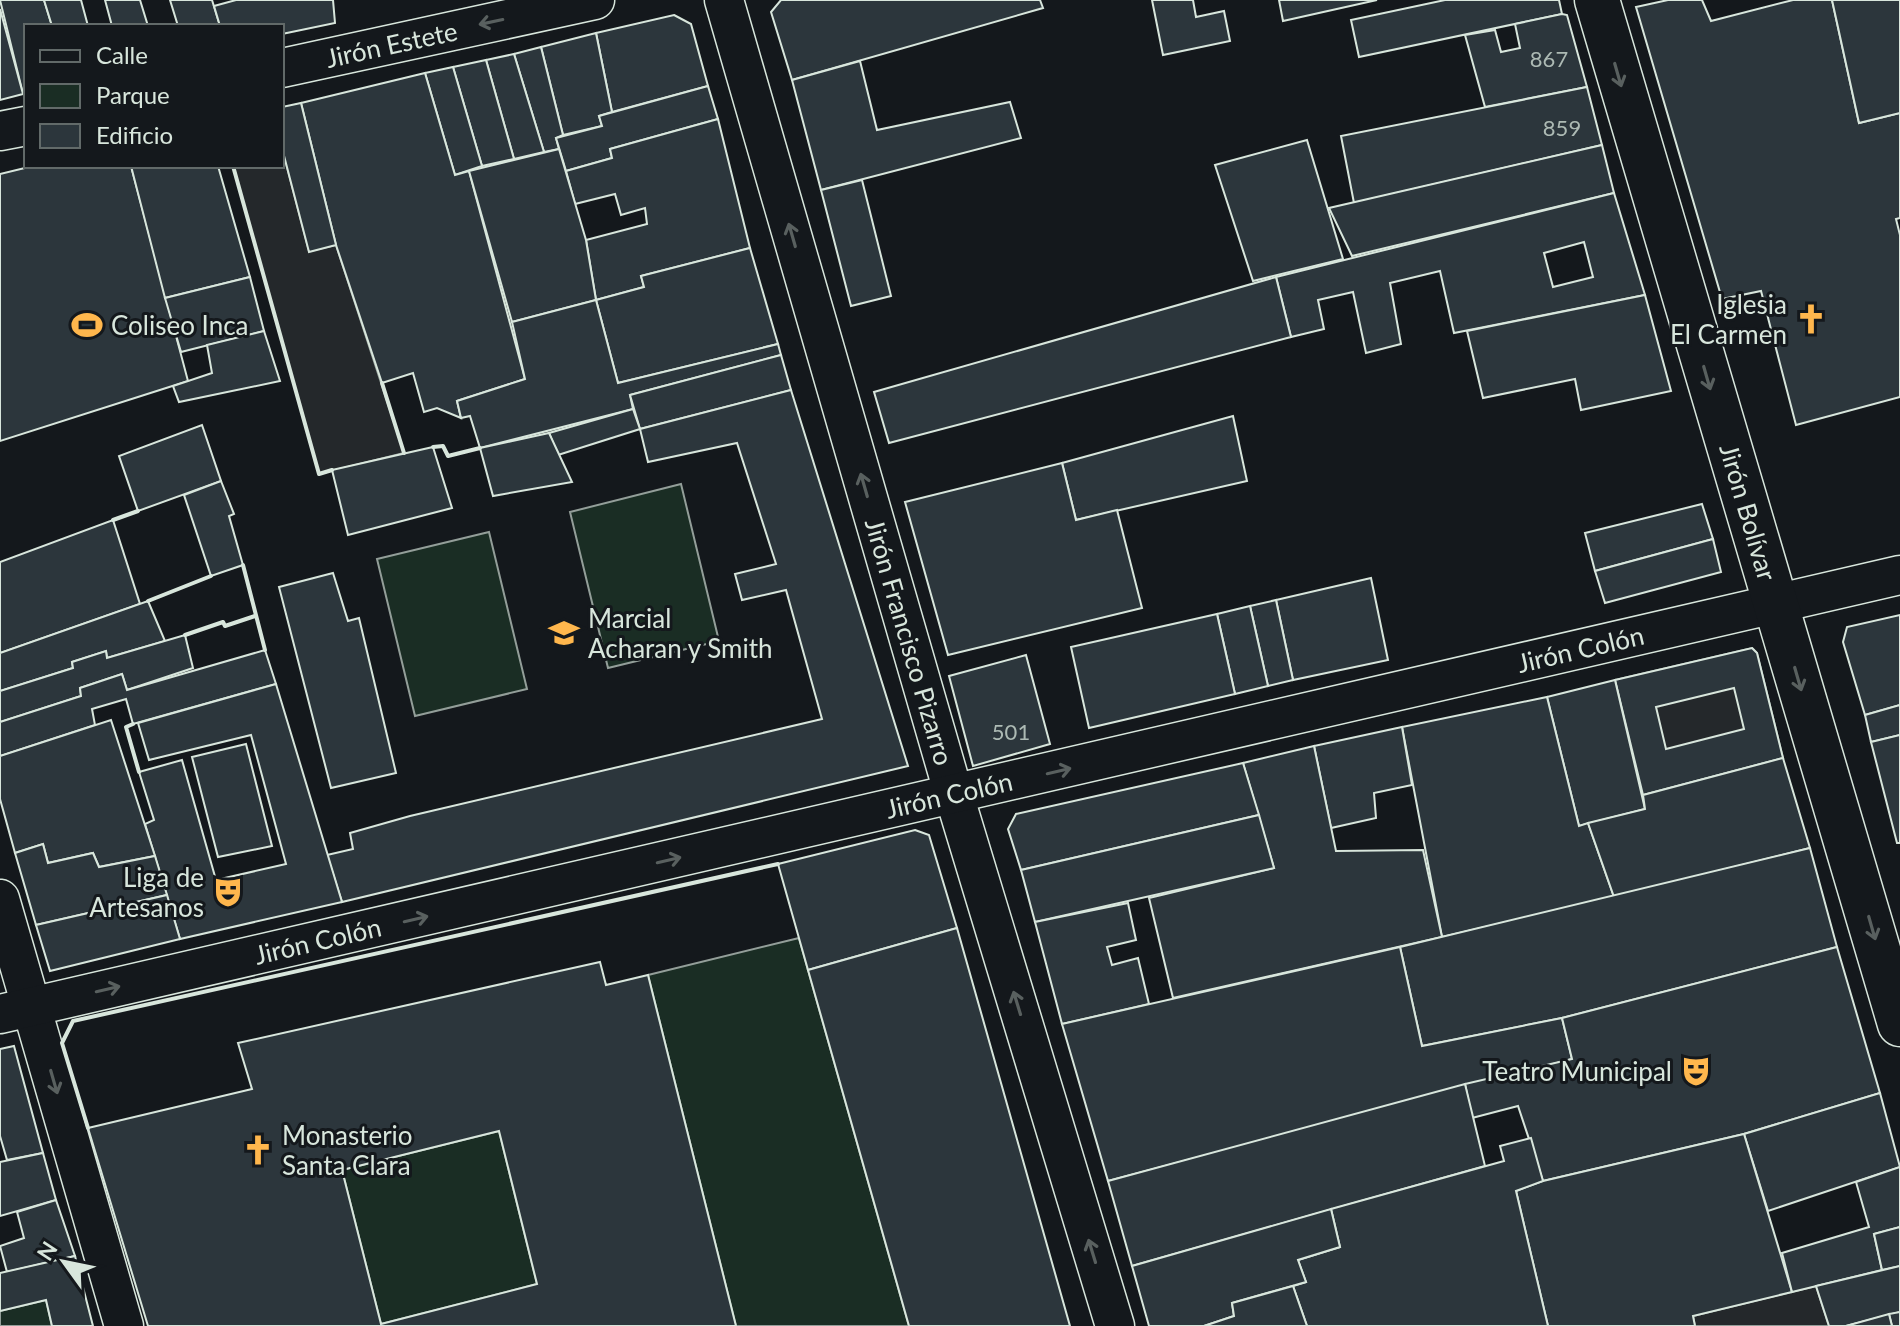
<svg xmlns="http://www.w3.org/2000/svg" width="1900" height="1326" viewBox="0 0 1900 1326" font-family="Lato,sans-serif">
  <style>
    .green { fill: #1a2d24; stroke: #939e99; stroke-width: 2 }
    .parking { fill: #24282b; stroke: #939e99; stroke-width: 2 }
    .building { fill: #2c363c; stroke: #d8e6dc; stroke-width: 2; fill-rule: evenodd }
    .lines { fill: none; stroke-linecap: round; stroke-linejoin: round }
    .street-casing { stroke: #d8e6dc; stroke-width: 41 }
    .secondary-casing { stroke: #d8e6dc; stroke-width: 47 }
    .street { stroke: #14181c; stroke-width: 38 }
    .secondary { stroke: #14181c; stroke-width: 44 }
    .wall { stroke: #d8e6dc; stroke-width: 4 }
    .oneway { stroke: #59605f }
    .labels { text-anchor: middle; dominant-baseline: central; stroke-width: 6; stroke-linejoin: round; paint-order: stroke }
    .number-label { font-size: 22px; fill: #adbab4 }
    .street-label { font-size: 26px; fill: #d8e6dc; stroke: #14181c }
    .poi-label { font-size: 26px; fill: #d8e6dc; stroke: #14181c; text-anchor: end }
  </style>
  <rect width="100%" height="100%" fill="#14181c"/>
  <g class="green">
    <path d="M681 484 719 641 608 668 570 512Z"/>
    <path d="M489 532 527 689 415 716 377 559Z"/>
    <path d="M799 938 808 970 909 1326H736L648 975Z"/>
    <path d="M499 1131 537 1284 381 1324 342 1170Z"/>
    <path d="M46 1300 52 1326H0V1311Z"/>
  </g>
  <g class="parking">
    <path d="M282 148 309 251 336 245 404 453 319 474 233 166H282Z"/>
    <path d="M1752 648 1757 653 1783 758 1643 795 1615 680Z"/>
    <path d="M1816 1286 1829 1326H1695L1693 1316Z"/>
  </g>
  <g class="building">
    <path d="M0 0H44L52 26H26V94H23Z"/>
    <path d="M44 0H81L88 26H52Z"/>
    <path d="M105 0H140L148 26H112Z"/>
    <path d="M170 0H212L220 26H178Z"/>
    <path d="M236 0H333L335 23 282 34V26H220L214 6Z"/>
    <path d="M781 0H1040L1043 8 792 80 771 12Z"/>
    <path d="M1152 0H1193L1196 17 1224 11 1230 41 1163 55Z"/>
    <path d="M1279 0H1377L1283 21Z"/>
    <path d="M1445 0H1559L1562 14 1359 57 1351 20Z"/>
    <path d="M1668 0H1702L1711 21 1793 0H1832L1859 123 1900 113V218L1896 219 1900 235V397L1796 425 1761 291 1722 299 1636 7Z"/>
    <path d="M1832 0H1900V113L1859 123Z"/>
    <path d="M0 9 23 94 0 100Z"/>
    <path d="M1562 14 1567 15 1587 87 1485 107 1465 35 1495 30 1501 52 1520 48 1515 24Z"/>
    <path d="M674 15 691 24 708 86 612 112 596 33Z"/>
    <path d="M596 33 612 112 599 116 602 126 563 135 541 47Z"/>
    <path d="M541 47 563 135 556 138 559 149 544 152 514 54Z"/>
    <path d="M514 54 544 152 514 159 486 60Z"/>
    <path d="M486 60 514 159 482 166 453 67Z"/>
    <path d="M860 61 877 130 1010 102 1021 138 821 190 792 80Z"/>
    <path d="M453 67 482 166 455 175 425 73Z"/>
    <path d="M425 73 455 175 469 171 525 379 457 401 461 418 437 408 424 412 413 373 382 383 336 245 301 103Z"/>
    <path d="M708 86 718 119 610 149 612 158 566 171 556 138 602 126 599 116Z"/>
    <path d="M1587 87 1602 145 1354 203 1341 136Z"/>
    <path d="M301 103 336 245 309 252 282 148V107Z"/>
    <path d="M718 119 750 248 641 276 644 287 596 300 586 240 647 224 645 208 621 215 615 194 575 204 566 171 612 158 610 149Z"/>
    <path d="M1307 140 1343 259 1253 281 1215 165Z"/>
    <path d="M1602 145 1614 193 1352 256 1329 208Z"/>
    <path d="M559 149 586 240 596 300 512 322 469 171Z"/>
    <path d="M33 166H131L188 381 0 441V174Z"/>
    <path d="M131 166H218L250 277 165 298Z"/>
    <path d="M862 180 891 296 851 306 821 190Z"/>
    <path d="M1614 193 1645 295 1454 333 1440 271 1390 283 1401 344 1366 353 1353 292 1318 300 1324 329 1291 337 1276 277ZM1584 242 1593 277 1553 287 1544 253Z"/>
    <path d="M750 248 778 344 618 383 596 300 644 287 641 276Z"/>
    <path d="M250 277 264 331 181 352 165 298Z"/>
    <path d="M1276 277 1291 337 889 443 874 392Z"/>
    <path d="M1645 295 1671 391 1581 410 1575 379 1483 398 1467 331Z"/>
    <path d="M596 300 618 383 778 344 781 355 630 395 633 409 480 448 470 416 461 418 457 401 525 379 512 322Z"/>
    <path d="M264 331 280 381 179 402 173 386 212 373 207 345Z"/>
    <path d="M781 355 791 390 640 429 630 395Z"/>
    <path d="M791 390 908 766 342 902 327 855 353 849 350 833 410 816 822 719 786 590 742 600 735 574 776 564 737 443 648 462 640 429Z"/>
    <path d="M633 409 640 429 558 455 549 433Z"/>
    <path d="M1233 416 1247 481 1076 520 1062 463Z"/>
    <path d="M202 425 221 481 138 511 119 456Z"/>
    <path d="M549 433 572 482 493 496 480 448Z"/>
    <path d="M433 447 452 508 348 535 332 470Z"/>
    <path d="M1062 463 1076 520 1117 510 1142 608 948 655 905 502Z"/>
    <path d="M221 481 234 514 229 516 243 565 211 576 184 495Z"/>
    <path d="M1702 504 1713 539 1595 571 1585 533Z"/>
    <path d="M113 520 140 604 0 653V562Z"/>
    <path d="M1713 539 1721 572 1605 603 1595 571Z"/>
    <path d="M333 573 348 621 359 618 396 773 331 788 279 587Z"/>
    <path d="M1371 578 1388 660 1293 680 1276 600Z"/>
    <path d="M1276 600 1293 680 1268 686 1250 606Z"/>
    <path d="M148 601 165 641 107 658 106 651 72 662 73 668 0 691V653Z"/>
    <path d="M1250 606 1268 686 1235 694 1217 614Z"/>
    <path d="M1217 614 1235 694 1089 728 1071 647Z"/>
    <path d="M1900 615V705L1865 715 1843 642 1847 627Z"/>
    <path d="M185 635 193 668 127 690 122 674 80 688 81 696 0 722V691L73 668 72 662 106 651 107 658Z"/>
    <path d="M1752 648 1757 653 1783 758 1643 795 1615 680ZM1734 688 1744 729 1666 749 1656 707Z"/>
    <path d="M265 650 276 684 133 724 126 699 92 709 95 725 0 756V722L81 696 80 688 122 674 127 690Z"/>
    <path d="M1026 655 1050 744 973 766 949 676Z"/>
    <path d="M1615 680 1645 809 1579 826 1547 697Z"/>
    <path d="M276 684 342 902 180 939 145 824 154 820 139 772 182 760 216 880 286 864 251 735 149 760 138 723Z"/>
    <path d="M1547 697 1579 826 1588 823 1614 897 1442 937 1402 727Z"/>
    <path d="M1900 705V735L1871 742 1865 715Z"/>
    <path d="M111 720 155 856 99 867 93 853 48 863 43 844 15 853 0 799V756Z"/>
    <path d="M1402 727 1412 785 1374 793 1376 818 1331 828 1314 746Z"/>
    <path d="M1900 735V843H1897L1871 742Z"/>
    <path d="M246 744 272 846 218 857 192 757Z"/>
    <path d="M1314 746 1336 851 1423 850 1442 937 1173 998 1149 898 1274 868 1243 763Z"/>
    <path d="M1783 758 1810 848 1614 897 1588 823 1645 809 1643 795Z"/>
    <path d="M1243 763 1259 815 1021 870 1008 829 1016 814Z"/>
    <path d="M1259 815 1274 868 1035 922 1021 870Z"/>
    <path d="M915 830 929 835 957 928 808 970 778 864Z"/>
    <path d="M43 844 48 863 93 853 99 867 155 856 167 895 36 925 15 853Z"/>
    <path d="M1810 848 1837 947 1562 1018 1422 1046 1400 947Z"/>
    <path d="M167 895 180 939 50 971 36 925Z"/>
    <path d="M1128 903 1136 940 1107 947 1112 965 1138 958 1149 1004 1062 1024 1035 922Z"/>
    <path d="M957 928 1070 1326H909L808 970Z"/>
    <path d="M1400 947 1422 1046 1562 1018 1572 1059 1108 1181 1062 1024Z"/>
    <path d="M1837 947 1880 1093 1744 1134 1543 1181 1518 1106 1472 1118 1465 1084 1572 1059 1562 1018Z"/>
    <path d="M600 962 606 985 648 975 736 1326H148L88 1128 252 1089 238 1043ZM499 1131 537 1284 381 1324 342 1170Z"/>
    <path d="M14 1046 43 1153 7 1160 0 1136V1049Z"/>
    <path d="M1465 1084 1485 1166 1132 1266 1108 1181Z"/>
    <path d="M1880 1093 1900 1167 1768 1211 1744 1134Z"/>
    <path d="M1744 1134 1792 1292 1693 1316 1695 1326H1548L1516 1191 1543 1181Z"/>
    <path d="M1531 1138 1543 1181 1516 1191 1548 1326H1307L1293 1286 1306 1282 1298 1260 1340 1247 1331 1209 1504 1161 1500 1146Z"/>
    <path d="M43 1153 56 1200 0 1216V1162Z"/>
    <path d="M1900 1167V1227L1874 1234 1882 1270 1792 1292 1782 1253 1869 1227 1856 1182Z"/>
    <path d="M56 1200 75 1256 7 1272 0 1246 24 1238 17 1212Z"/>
    <path d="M1331 1209 1340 1247 1298 1260 1306 1282 1232 1303 1234 1316 1204 1326H1149L1132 1266Z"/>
    <path d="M1900 1227V1266L1882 1270 1874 1234Z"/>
    <path d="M75 1256 93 1326H52L46 1300 0 1311V1273Z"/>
    <path d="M1900 1266V1312L1846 1326H1829L1816 1286Z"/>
    <path d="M1293 1286 1307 1326H1204L1234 1316 1232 1303Z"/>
    <path d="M1900 1312V1326H1892L1889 1314Z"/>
    <path d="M1889 1314 1892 1326H1846Z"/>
  </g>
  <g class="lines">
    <g class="street-casing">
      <g id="street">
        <path id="s1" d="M724 0 954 795 1115 1326"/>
        <path id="s2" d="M282 68 595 0"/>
        <path d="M0 131 26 126"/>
        <path d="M0 899 124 1326"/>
        <path id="s3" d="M0 1014 1900 575"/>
      </g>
    </g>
    <g class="secondary-casing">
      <g id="secondary">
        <path id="s4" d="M1597 0 1900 1024"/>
      </g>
    </g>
    <use href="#street" class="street"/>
    <use href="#secondary" class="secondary"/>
    <g class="wall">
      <path d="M233 166 319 474 332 470"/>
      <path d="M382 383 404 453"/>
      <path d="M433 447 443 446 448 456 480 448"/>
      <path d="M113 520 138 511"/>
      <path d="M243 565 265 650"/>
      <path d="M148 601 211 576"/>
      <path d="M185 635 223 622 225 626 255 616"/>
      <path d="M133 724 126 727 139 772"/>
      <path d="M88 1128 62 1043 73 1021 778 864"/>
    </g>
  </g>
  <defs><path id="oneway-shaft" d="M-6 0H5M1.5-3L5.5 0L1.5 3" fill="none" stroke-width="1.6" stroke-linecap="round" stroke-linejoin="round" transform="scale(2)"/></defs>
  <g class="oneway">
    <use href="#oneway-shaft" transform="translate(491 22) rotate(168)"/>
    <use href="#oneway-shaft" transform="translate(1618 75) rotate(74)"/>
    <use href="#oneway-shaft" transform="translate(792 235) rotate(-106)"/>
    <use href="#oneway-shaft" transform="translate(1707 378) rotate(74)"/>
    <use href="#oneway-shaft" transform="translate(864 485) rotate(-106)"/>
    <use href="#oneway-shaft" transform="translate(1798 679) rotate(74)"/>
    <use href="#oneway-shaft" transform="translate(1059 771) rotate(-13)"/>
    <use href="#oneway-shaft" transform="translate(669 860) rotate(-13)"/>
    <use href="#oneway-shaft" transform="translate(416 919) rotate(-13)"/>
    <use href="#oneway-shaft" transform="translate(1872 928) rotate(74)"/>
    <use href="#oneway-shaft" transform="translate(108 989) rotate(-13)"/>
    <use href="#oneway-shaft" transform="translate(1017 1003) rotate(-107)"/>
    <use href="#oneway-shaft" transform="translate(54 1082) rotate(74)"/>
    <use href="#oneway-shaft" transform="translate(1092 1251) rotate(-107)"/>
  </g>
  <defs>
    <g id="church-bare" transform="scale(2.4)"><path d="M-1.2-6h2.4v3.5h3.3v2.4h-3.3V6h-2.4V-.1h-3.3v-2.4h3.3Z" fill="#ffb74d" stroke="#14181c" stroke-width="2.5" paint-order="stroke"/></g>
    <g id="stadium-bare" transform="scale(2.4)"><path d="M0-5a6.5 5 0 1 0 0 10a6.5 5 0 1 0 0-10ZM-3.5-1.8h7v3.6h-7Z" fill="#ffb74d" stroke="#14181c" stroke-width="2.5" paint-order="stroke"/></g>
    <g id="school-bare" transform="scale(2.4)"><path d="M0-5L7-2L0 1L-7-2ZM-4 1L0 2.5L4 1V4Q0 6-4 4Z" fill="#ffb74d" stroke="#14181c" stroke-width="2.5" paint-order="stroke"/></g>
    <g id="theatre-bare" transform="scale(2.4)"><path d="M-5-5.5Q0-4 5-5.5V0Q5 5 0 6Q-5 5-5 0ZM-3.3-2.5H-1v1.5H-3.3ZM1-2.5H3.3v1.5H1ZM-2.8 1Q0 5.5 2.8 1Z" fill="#ffb74d" stroke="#14181c" stroke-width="2.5" paint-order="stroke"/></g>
  </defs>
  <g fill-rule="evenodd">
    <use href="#church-bare" x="1811" y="319"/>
    <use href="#stadium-bare" x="87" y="325"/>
    <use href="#school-bare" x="564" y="633"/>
    <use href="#theatre-bare" x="228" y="892"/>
    <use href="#theatre-bare" x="1696" y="1071"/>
    <use href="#church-bare" x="258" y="1150"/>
  </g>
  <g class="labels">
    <g class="number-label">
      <text x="1549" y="58">867</text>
      <text x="1562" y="127">859</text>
      <text x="1011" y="731">501</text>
    </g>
    <g class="street-label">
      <text stroke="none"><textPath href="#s2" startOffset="112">Jirón Estete</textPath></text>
      <text stroke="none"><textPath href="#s4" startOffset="534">Jirón Bolívar</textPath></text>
      <text stroke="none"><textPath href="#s1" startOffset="668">Jirón Francisco Pizarro</textPath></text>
      <text stroke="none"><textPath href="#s3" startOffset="1622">Jirón Colón</textPath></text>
      <text stroke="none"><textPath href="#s3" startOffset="974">Jirón Colón</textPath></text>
      <text stroke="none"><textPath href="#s3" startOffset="326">Jirón Colón</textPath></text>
    </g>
    <g class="poi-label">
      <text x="1787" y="304">Iglesia<tspan x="1787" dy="30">El Carmen</tspan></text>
      <text x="111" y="325" text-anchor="start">Coliseo Inca</text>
      <text x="588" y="618" text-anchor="start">Marcial<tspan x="588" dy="30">Acharan y Smith</tspan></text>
      <text x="204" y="877">Liga de<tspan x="204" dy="30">Artesanos</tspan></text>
      <text x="1672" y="1071">Teatro Municipal</text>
      <text x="282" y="1135" text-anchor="start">Monasterio<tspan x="282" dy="30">Santa Clara</tspan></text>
    </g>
  </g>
  <rect x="24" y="24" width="260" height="144" fill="#14181c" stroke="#626a69" stroke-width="2"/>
  <rect x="40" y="50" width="40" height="12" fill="#14181c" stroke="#626a69" stroke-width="2"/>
  <text x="96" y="64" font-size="24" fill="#d8e6dc">Calle</text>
  <rect x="40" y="84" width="40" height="24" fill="#1a2d24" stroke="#626a69" stroke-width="2"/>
  <text x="96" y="104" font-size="24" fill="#d8e6dc">Parque</text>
  <rect x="40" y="124" width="40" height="24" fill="#2c363c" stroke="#626a69" stroke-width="2"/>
  <text x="96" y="144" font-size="24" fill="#d8e6dc">Edificio</text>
  <g transform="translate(64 1262) rotate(303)" stroke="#14181c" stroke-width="6" paint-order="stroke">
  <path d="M0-6L14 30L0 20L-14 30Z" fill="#d8e6dc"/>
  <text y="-12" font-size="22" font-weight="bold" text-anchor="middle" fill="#d8e6dc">N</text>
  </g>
</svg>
